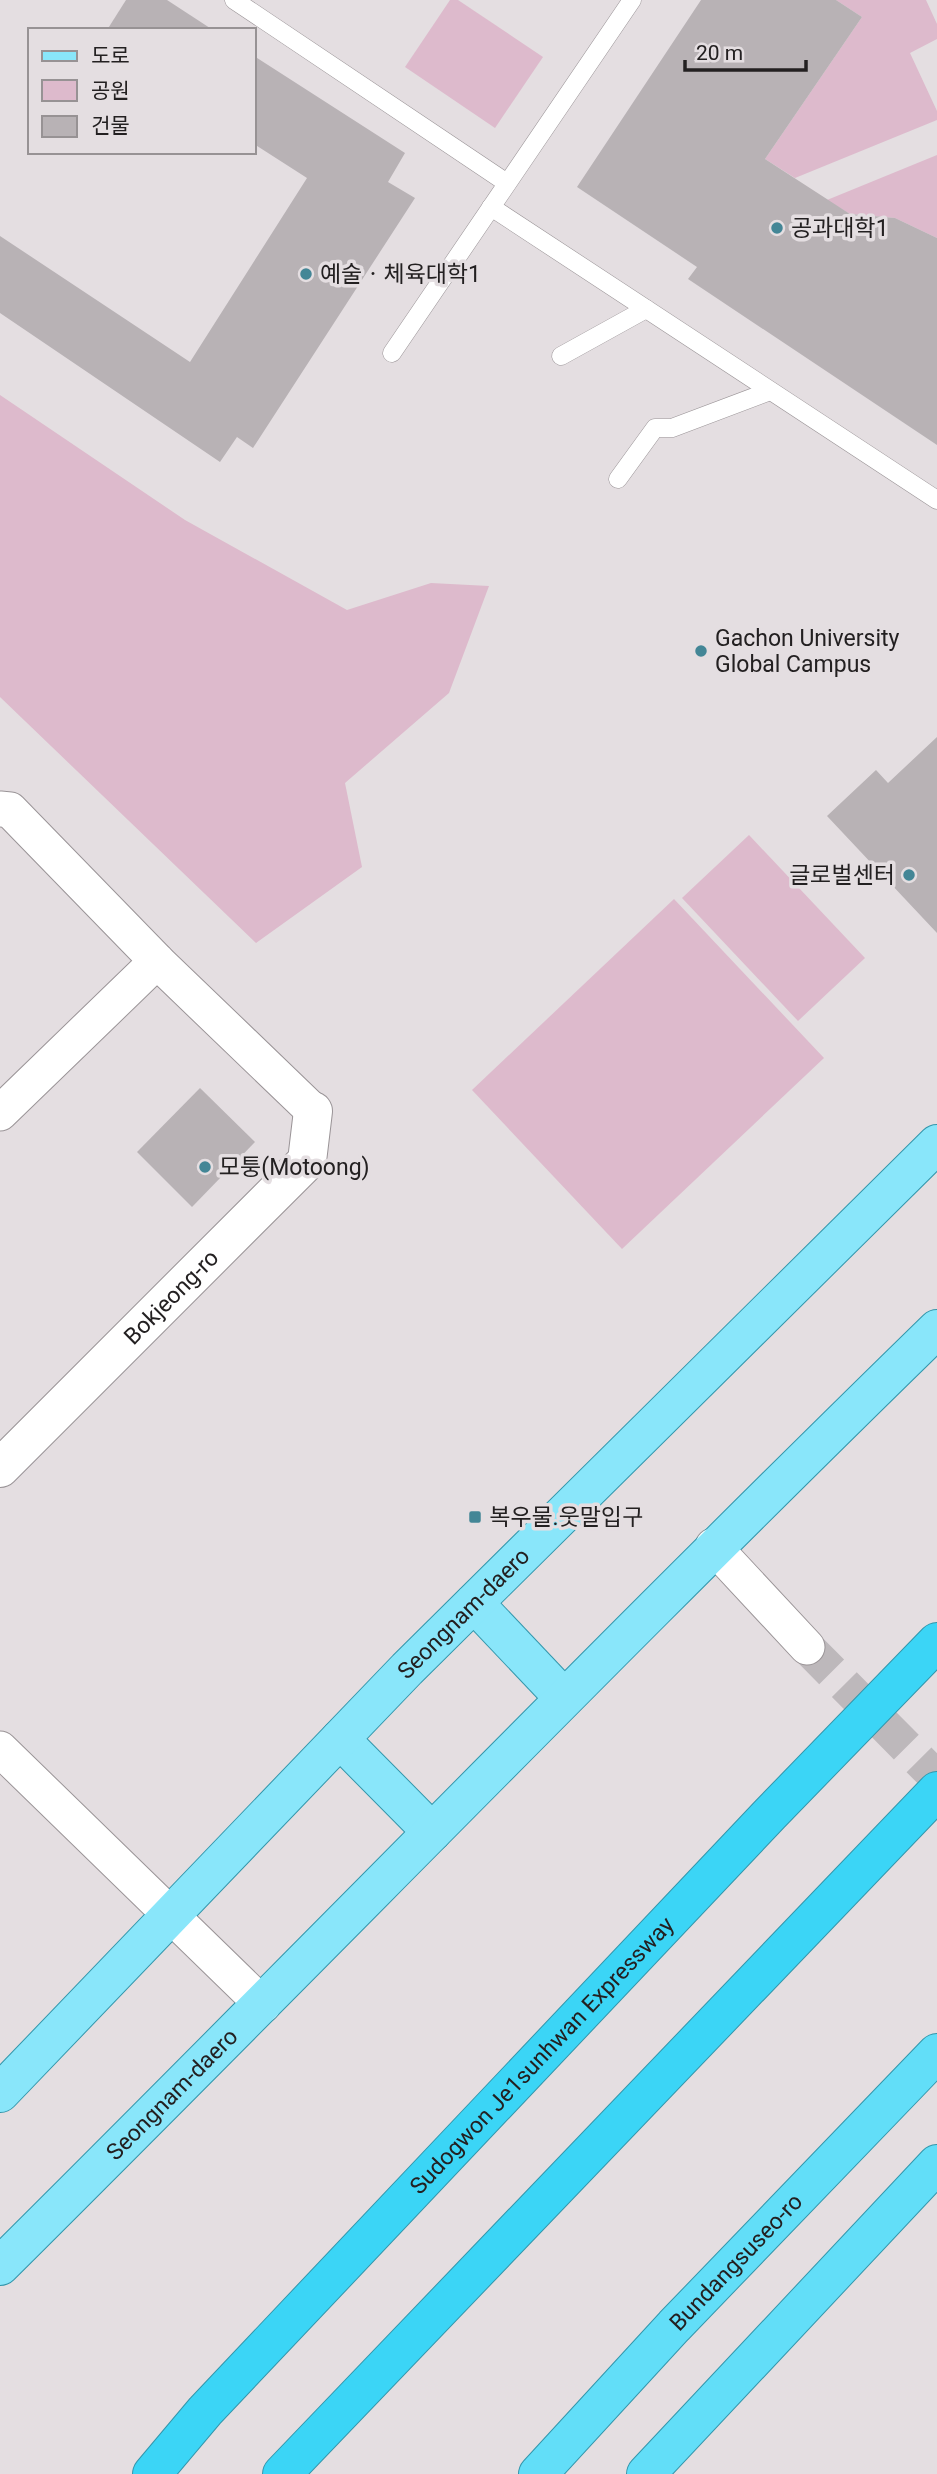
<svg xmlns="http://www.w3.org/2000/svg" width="937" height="2474" viewBox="0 0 937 2474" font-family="Roboto,'Noto Sans KR',sans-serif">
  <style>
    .green { fill: #ddbacc }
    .building { fill: #b8b2b5 }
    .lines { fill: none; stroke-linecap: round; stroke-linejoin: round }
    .minor-tunnel { stroke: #bdb8bb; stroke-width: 35; stroke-dasharray: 35 18; stroke-linecap: butt }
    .service-casing { stroke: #9a9497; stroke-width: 19 }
    .minor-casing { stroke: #9a9497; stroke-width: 37 }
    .tertiary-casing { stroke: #9a9497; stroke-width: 40 }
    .primary-casing { stroke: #3396ab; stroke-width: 40 }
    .trunk-casing { stroke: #3396ab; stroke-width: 40 }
    .motorway-casing { stroke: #3396ab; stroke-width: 40 }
    .service { stroke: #fff; stroke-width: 18 }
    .minor { stroke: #fff; stroke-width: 35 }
    .tertiary { stroke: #fff; stroke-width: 38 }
    .primary { stroke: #89e6fa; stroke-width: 38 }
    .trunk { stroke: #62def8; stroke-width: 38 }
    .motorway { stroke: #3bd5f6; stroke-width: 38 }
    .poi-dot { fill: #438696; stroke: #e4dee1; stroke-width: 2.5 }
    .labels { text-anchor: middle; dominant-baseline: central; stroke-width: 7; stroke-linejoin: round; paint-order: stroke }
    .poi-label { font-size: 23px; fill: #232021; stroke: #e4dee1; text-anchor: start }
    .street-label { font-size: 23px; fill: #232021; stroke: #e4dee1 }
  </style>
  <rect width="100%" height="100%" fill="#e4dee1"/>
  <g class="green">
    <path d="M450 0H458L543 57 495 128 405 67Z"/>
    <path d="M836 0H926L937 24V39L910 53 937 111V120L795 178 765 159 862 17Z"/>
    <path d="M937 155V238L895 218 850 214 827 200Z"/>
    <path d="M0 395 185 520 347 610 431 583 489 586 449 693 345 783 362 867 256 943 0 697Z"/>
    <path d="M749 835 865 958 798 1021 682 898Z"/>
    <path d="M674 899 824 1058 622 1249 472 1090Z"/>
  </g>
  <g class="building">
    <path d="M126 0H167L213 30H107Z"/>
    <path d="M701 0H836L862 17 765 159 850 214 895 218 937 238V445L688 279 697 267 577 187Z"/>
    <path d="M254 56 405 153 388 182 415 198 253 448 237 437 220 462 0 313V236L190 362 307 178 254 144Z"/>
    <path d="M937 737V933L827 816 876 770 888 783Z"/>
    <path d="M200 1088 255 1142 192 1207 137 1152Z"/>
  </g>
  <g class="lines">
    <path class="minor-tunnel" d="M807 1647 937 1778"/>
    <g class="service-casing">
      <g id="service">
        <path d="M234 0 507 183"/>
        <path d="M491 207 937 500"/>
        <path d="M392 353 632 0"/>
        <path d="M561 356 646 309"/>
        <path d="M618 479 655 428H672L770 391"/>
      </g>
    </g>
    <g class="minor-casing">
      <g id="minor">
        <path d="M0 809 10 810 157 961 313 1111"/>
        <path d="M0 1113 157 961"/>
        <path d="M713 1546 807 1647"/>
        <path d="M0 1749 263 2005"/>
      </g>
    </g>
    <g class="tertiary-casing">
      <g id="tertiary">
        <path id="s1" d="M0 1468 307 1161 313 1111"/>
      </g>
    </g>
    <g class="primary-casing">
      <g id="primary">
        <path d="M474 1603 564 1698"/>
        <path d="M340 1739 432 1832"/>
        <path id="s2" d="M0 2093 407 1669 937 1144"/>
        <path id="s3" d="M0 2266C313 1955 621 1637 937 1329"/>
      </g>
    </g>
    <g class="trunk-casing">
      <g id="trunk">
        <path id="s4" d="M538 2474 674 2326 937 2053"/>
        <path d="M646 2474 937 2164"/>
      </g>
    </g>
    <g class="motorway-casing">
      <g id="motorway">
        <path id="s5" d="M152 2474 205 2411 770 1814 937 1642"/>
        <path d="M282 2474 937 1791"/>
      </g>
    </g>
    <use href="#service" class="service"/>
    <use href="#minor" class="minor"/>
    <use href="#tertiary" class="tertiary"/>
    <use href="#primary" class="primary"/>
    <use href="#trunk" class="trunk"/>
    <use href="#motorway" class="motorway"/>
  </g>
  <g class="poi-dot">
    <circle cx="777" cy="228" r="7"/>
    <circle cx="306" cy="274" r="7"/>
    <circle cx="701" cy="651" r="7"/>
    <circle cx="909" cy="875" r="7"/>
    <circle cx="205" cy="1167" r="7"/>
    <rect x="468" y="1510" width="14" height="14" rx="3.5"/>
  </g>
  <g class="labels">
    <g class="poi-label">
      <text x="791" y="228">공과대학1</text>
      <text x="320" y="274">예술ㆍ체육대학1</text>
      <text x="715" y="638">Gachon University<tspan x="715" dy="26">Global Campus</tspan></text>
      <text x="895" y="875" text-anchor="end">글로벌센터</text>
      <text x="219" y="1167">모퉁(Motoong)</text>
      <text x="489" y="1517">복우물.웃말입구</text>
    </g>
    <g class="street-label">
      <text stroke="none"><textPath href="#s1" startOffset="242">Bokjeong-ro</textPath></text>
      <text stroke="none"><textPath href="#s2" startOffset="667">Seongnam-daero</textPath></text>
      <text stroke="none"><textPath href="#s5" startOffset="572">Sudogwon Je1sunhwan Expressway</textPath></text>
      <text stroke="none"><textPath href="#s3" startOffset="243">Seongnam-daero</textPath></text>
      <text stroke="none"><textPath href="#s4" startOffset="290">Bundangsuseo-ro</textPath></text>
    </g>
  </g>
  <rect x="28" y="28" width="228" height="126" fill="#e4dee1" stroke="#979294" stroke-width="2"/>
  <rect x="42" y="51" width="35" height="10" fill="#89e6fa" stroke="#979294" stroke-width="2"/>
  <text x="91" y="63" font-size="21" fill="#232021">도로</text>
  <rect x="42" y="80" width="35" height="21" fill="#ddbacc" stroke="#979294" stroke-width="2"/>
  <text x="91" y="98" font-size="21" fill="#232021">공원</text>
  <rect x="42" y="116" width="35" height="21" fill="#b8b2b5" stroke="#979294" stroke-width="2"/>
  <text x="91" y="133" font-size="21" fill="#232021">건물</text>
  <path d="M685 60v10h121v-10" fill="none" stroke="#232021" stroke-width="3.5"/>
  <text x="696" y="60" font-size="21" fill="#232021" stroke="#e4dee1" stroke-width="5" paint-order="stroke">20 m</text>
</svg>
